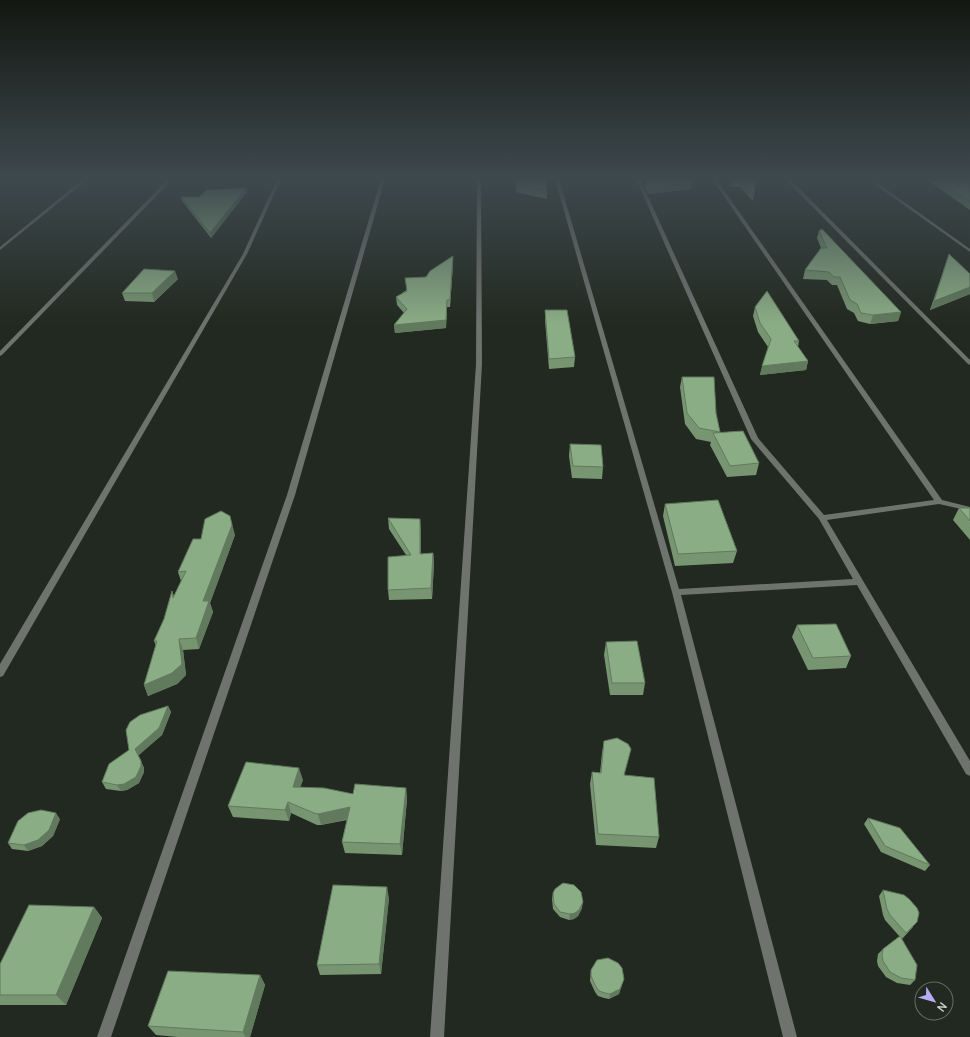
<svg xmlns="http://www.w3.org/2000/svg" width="970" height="1037" viewBox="0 0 970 1037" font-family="Manrope,sans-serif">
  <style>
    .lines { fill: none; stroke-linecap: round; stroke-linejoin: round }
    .street { fill: #6f736e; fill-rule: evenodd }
    .wall { fill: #789572 }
    .shaded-wall { fill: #61795d }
    .building { fill: #8bad85; stroke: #61795d }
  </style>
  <rect width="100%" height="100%" fill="#222920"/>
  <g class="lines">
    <g class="street">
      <path d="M0 179H4L0 182Z"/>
      <path d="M83 179H88L0 250V247Z"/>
      <path d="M168 179H173L2 355 0 356V351Z"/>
      <path d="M277 179H281L247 254 3 676 0 677V664L243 254Z"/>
      <path d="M381 179H385L295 495 111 1037H97L287 495Z"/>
      <path d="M477 179H481L482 364 444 1037H430L476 364Z"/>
      <path d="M555 179H559L679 589 853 579 819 519 751 439 636 179H640L758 438 824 515 934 500 712 179H716L942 500 970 507V511L939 504 827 520 970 761V776L966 774 857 585 681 595 797 1037H783L672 592Z"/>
      <path d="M785 179H790L970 360V365L968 364Z"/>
      <path d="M867 179H872L970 249V252Z"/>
    </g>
  </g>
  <g class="wall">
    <path d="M516 179H545L547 191V199L516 192Z"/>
    <path d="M730 179H756L753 201 740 187H732Z"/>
    <path d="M926 179H970V210Z"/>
    <path d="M646 181 692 183 691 189 648 194 645 187Z"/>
    <path d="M246 188 247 192 211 238 182 201 181 197H199Z"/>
    <path d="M819 231 901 312 898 321 870 324 858 321 854 313 847 309 837 285H832L827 280 803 279 805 270 821 248 817 238Z"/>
    <path d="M949 254 970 274V294L930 310Z"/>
    <path d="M453 256V263L450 307H447L446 328 395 333 394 325 404 313 397 305 396 297 426 277Z"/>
    <path d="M178 279 154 302 125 301 122 293Z"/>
    <path d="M755 307 799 341 798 347 808 361 806 370 760 375 768 347 758 332 753 316Z"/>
    <path d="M545 310 575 357 574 367 549 369 545 320Z"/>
    <path d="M682 377 716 413 720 433 759 463 756 475 727 477 710 445 711 442 696 439 685 424 680 387Z"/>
    <path d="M570 444 603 467 602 479 572 478 569 456Z"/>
    <path d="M665 504 737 551 733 563 675 566 663 516Z"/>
    <path d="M959 508H970V540L953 520Z"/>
    <path d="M388 518 421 530V554L433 553 434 563 432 599 389 600 388 590 406 555 389 529Z"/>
    <path d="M235 535 210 603 213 612 199 649 183 650 186 675 177 684 148 696 144 685 156 646 154 641 164 619 172 591 174 596 181 581 178 572 201 539Z"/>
    <path d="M797 625 851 656 846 668 808 670 792 637Z"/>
    <path d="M606 642 645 683 643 695H610L604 655Z"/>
    <path d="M168 706 171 712 162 735 138 755 144 768V772L139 783 127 790 121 791 106 789 102 782 129 750Z"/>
    <path d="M604 741 625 775 659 837 656 848 596 845 590 784 592 772 600 773 602 753Z"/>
    <path d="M303 780 300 787 353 794 406 788 407 799 402 855 345 853 342 842 347 820 321 825H317L291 813 289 821 233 817 228 806Z"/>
    <path d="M868 818 930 865 925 871 881 852 864 824Z"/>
    <path d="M60 819 53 836 42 846 28 851 12 849 8 843Z"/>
    <path d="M883 890 913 927 902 939 915 980 910 985 897 983 886 977 878 966 877 961 878 954 883 949 900 937 885 920 883 915 879 896Z"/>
    <path d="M553 893 582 908 578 916 574 919 569 920 560 917 553 909 552 899Z"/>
    <path d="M389 898 381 974 320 975 317 965Z"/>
    <path d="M94 907 102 918 66 1005H0V964Z"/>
    <path d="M591 970 622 984 619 994 609 999 604 998 598 996 595 992 590 981Z"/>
    <path d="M260 975 265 985 250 1037H178L156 1035 148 1026Z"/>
  </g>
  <g class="shaded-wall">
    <path d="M692 183 691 189 648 194 649 188Z"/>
    <path d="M246 188 247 192 211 238 210 233Z"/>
    <path d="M453 256V263L450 307V300Z"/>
    <path d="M175 271 178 279 154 302 152 293Z"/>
    <path d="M970 287V294L930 310 934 301Z"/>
    <path d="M447 300 446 328 395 333 394 325Z"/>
    <path d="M901 312 898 321 870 324 873 315Z"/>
    <path d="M808 361 806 370 760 375 762 366Z"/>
    <path d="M230 516 235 535 210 603 213 612 199 649 196 638 203 601Z"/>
    <path d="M420 519 421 530V564L420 554Z"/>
    <path d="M433 553 434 563 432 599 431 588Z"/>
    <path d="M179 639 183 650 186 675 177 684 148 696 144 685Z"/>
    <path d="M168 706 171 712 162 735 138 756 135 749Z"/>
    <path d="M141 761 144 768V772L139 783 127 790 121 791 117 785Z"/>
    <path d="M299 768 303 780 296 799 293 787Z"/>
    <path d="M406 788 407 799 402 855 400 844Z"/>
    <path d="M288 802 291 813 289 821 285 810Z"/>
    <path d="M350 807 352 818 321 825 318 814Z"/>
    <path d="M56 813 60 819 53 836 42 846 28 851 24 845Z"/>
    <path d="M387 887 389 898 381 974 379 964Z"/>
    <path d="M583 902 582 908 578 916 574 919 569 920 570 914Z"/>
    <path d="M94 907 102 918 66 1005 56 995Z"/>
    <path d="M260 975 265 985 250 1037H245L243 1032Z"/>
    <path d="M624 979 619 994 609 999 610 994Z"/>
  </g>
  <g class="building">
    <path d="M516 179H545L547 191 517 184Z"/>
    <path d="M648 179H689L692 183 649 188 646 181Z"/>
    <path d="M733 179H756L754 194 741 181H733Z"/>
    <path d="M937 179H962L970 184V202Z"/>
    <path d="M246 188 210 233 181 197H199L207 190Z"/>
    <path d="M822 229 901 312 873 315 861 313 857 304 850 300 840 277H834L829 272 805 270 821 248H827L819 231Z"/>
    <path d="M949 254 970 274V287L934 301Z"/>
    <path d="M453 256 450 300H447L446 320 394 325 407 309 396 297 407 291 405 278 426 277 430 271Z"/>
    <path d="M144 269 175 271 152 293H122Z"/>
    <path d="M767 291 799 341H794L808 361 762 366 771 339 760 323 755 307Z"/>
    <path d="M545 310H567L575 357 549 359Z"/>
    <path d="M682 377H714L716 413 720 432 699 428 687 413Z"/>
    <path d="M743 431 759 463 730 466 713 433Z"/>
    <path d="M570 444 601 445 603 467 573 466Z"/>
    <path d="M718 500 737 551 678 554 665 504Z"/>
    <path d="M959 508H970V521Z"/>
    <path d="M221 511 230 516 232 525 203 601H209L196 638 179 639 182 664 172 673 144 685 157 641H154L164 619 172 591 173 598 186 571 178 572 193 539H201L205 519Z"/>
    <path d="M388 518 420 519V554L433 553 431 588 388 590V557L411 555Z"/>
    <path d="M836 624 851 656 813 658 797 625Z"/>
    <path d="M637 641 645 683H612L606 642Z"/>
    <path d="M168 706 159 728 135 749 141 761V766L136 777 124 784 117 785 102 782 109 764 129 750 126 730 130 722 140 715Z"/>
    <path d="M617 738 628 744 631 749 624 775 654 778 659 837 598 834 592 772 601 773 604 741Z"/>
    <path d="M246 762 299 768 293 787 324 788 353 794 355 784 406 788 400 844 342 842 350 807 318 814 314 813 288 802 285 810 228 806Z"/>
    <path d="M41 810 56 813 49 830 38 840 24 845 8 843 18 821 28 813Z"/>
    <path d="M868 818 900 828 930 865 885 846Z"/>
    <path d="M563 883 574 885 581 892 583 902 579 910 575 913 570 914 560 912 554 904 553 893 555 889Z"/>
    <path d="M333 885 387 887 379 964 317 965Z"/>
    <path d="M883 890 904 895 909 899 917 908 919 913 917 922 906 933 890 915 887 909Z"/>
    <path d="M29 905 94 907 56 995H0V964Z"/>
    <path d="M900 936 917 965 915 980 901 978 890 972 883 961 882 955 883 949Z"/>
    <path d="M608 958 618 963 622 968 624 979 620 989 610 994 605 993 599 991 596 987 591 976V970L597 960Z"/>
    <path d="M168 971 260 975 243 1032 148 1026Z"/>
  </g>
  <linearGradient id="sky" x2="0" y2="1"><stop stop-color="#131712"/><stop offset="0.55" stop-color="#3e494e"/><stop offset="1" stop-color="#3e494e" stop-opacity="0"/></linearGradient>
  <rect width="970" height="325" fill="url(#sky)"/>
  <g transform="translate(934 1001) rotate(127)"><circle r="19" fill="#222920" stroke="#676d65"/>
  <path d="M0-3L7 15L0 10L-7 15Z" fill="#b7abf8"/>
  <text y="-6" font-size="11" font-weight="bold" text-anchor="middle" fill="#ced3cd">N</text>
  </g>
</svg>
